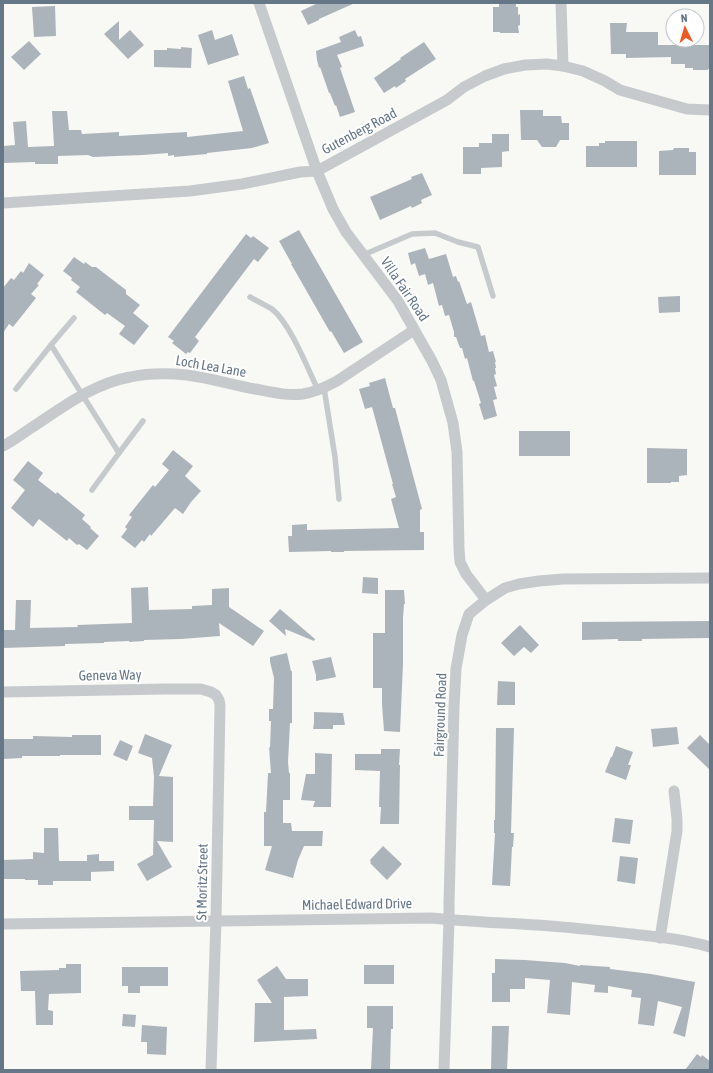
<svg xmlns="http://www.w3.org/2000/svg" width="713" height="1073" viewBox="0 0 713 1073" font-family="'Asap Condensed',sans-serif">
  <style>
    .building { fill: #acb4bb }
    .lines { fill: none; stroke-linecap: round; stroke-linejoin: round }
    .service { stroke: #c6cacd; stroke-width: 5.5 }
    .minor { stroke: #c6cacd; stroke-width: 11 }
    .labels { text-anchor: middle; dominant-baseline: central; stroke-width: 4; stroke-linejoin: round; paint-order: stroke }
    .street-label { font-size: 14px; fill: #678; stroke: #fff }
  </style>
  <rect width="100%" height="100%" fill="#f8f8f5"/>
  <g class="building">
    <path d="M318 3H355L319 19V20L308 25 301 11Z"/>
    <path d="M499 3H516V7H518V15L520 14V25L518 26 519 33H500V32H493V7H499Z"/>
    <path d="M55 6 56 36 34 37 32 7Z"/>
    <path d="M119 21V40L130 30 144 45 128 59 104 34Z"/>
    <path d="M610 23H627L626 32H658V45H710V69H708V70H693V68H685V64H671V57L626 58V54H611Z"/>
    <path d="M212 30 215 40 232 34 239 55 208 65 198 35Z"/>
    <path d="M355 30 358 37 361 36 364 46 337 55 342 67 340 68 355 112 340 117 336 105 335 106 330 93H329L320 67 319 68 317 60 316 51 341 42 339 37Z"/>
    <path d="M29 41 41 54 24 70 11 57Z"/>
    <path d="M424 42 436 59 405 79 406 81 396 88 395 86 384 93 374 78 401 59 400 58Z"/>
    <path d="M181 47 192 48 191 68 154 67V50H167V48L181 49Z"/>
    <path d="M244 76 248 89 250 88 269 143 252 148 207 153V154L174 157V155L168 156V153L143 155 116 156 93 157 88 155 58 156V164H35V162L3 163V146L15 145 13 122 26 121 28 147 54 146 52 111H67L69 130H81L82 134 119 132V136L187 132V137L243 131 228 81Z"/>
    <path d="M520 110H543V116H561L562 123H569V140H560L556 147H542L537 140H521Z"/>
    <path d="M492 134H509V151L502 152V167L481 168V174H463V147H479V143H492Z"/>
    <path d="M605 141H637V167H586V146H599V143H605Z"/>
    <path d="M674 148H689V152H696V175H659V151L673 150Z"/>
    <path d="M422 173 432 195 421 200 422 203 412 208 411 206 380 220 370 197 412 179 411 177Z"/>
    <path d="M299 230 363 342 344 353 331 331 330 332 294 269 291 264H292L279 241Z"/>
    <path d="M246 234 251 238 253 236 269 248 258 262 254 259 195 337 199 341 190 353 188 352 186 354 172 343 174 341 168 337Z"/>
    <path d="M425 248 429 259 446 254 453 277 456 276 458 282 459 281 467 304 471 302 481 336 485 335 489 352 493 351 496 362H495L496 368H495L496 374 494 375 497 386 494 387 497 399 493 400 497 416 484 420 479 404 481 403 474 381H473L467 358 465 359 462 348H460L456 337H454V332L449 315 445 316 442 305 439 306 433 283 428 285 425 274 419 276 415 263 411 265 408 253Z"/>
    <path d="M74 257 84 264 85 262 92 267H96L126 290V294L140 305 133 313 149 326 134 345 119 334 125 326 107 313 105 315 76 292 80 287 71 280 72 278 63 271Z"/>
    <path d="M29 263 44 275 37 284 39 285 31 294 36 298 13 327 9 324 3 333V288L11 278 14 280 21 271 23 273Z"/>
    <path d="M680 296V312L659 313 658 297Z"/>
    <path d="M385 378 393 408H395L422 509 420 510V532H424V550L344 551V552H331V551L289 552 288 536H292V525L307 524V530L399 528 391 499 396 497 392 484H393L372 407 365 409 359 389 370 386 369 383Z"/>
    <rect x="519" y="431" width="51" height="25"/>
    <path d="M647 448 687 449V475L679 476V482H671V483H647Z"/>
    <path d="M173 450 193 466 185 476 201 491 191 502 183 514 175 508 151 536 150 534 144 542 142 540 135 548 121 537 127 529 125 527 132 517 129 515 153 485 155 487 169 470 162 464Z"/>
    <path d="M28 461 43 473 38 480 56 494 57 492 85 515 82 519 91 527 90 528 99 536 87 550 79 544 77 545 69 538 67 541 39 519 33 527 11 508 25 490 13 480Z"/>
    <path d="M363 577 378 578V594L362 593Z"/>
    <path d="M148 587 149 610 192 609V606L212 605V589L229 588V607L264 631 253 646 219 623 220 636 181 639 144 640V641L129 642V641L104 642V643L65 644V646L3 648V630H15L16 600H31L30 628 78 627 77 625 132 623 131 588Z"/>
    <path d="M385 590H404L405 604H404L403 618V664L400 732 384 731 382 704V688H373V633H385Z"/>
    <path d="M280 609 315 639 314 641 285 629 286 636 269 621Z"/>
    <path d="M710 621V638L642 639V641H618V639L582 640V622Z"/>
    <path d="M520 625 539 645 531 653 524 647 514 656 501 643Z"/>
    <path d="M287 653 291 671H292V723H290L288 762 289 773H290V800H283V823H291L292 831H323L322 846H304L298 860 293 878 265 870 272 846H264V812H266L268 773H271L269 747 270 748 271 721H269V709H273L274 678 270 662V657Z"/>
    <path d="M331 657 336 677 316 681V675L312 661Z"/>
    <path d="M498 681 515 682V705H497Z"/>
    <path d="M314 712 343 713 345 725H333V729H313L314 723Z"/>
    <path d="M677 727 679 744 653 747 651 729Z"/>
    <path d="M496 728H514L511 833H514L513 847H512L510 886 492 885 495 833H494V820H495Z"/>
    <path d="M145 734 172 745 159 776 173 777V842L157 841 172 867 147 881 137 864 153 855 154 820H129V806H153L154 777 152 758 138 753Z"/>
    <path d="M72 735H101V755H60V756H22V758L3 759V739H33V736L72 737Z"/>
    <path d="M700 735 710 745V770L687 748Z"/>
    <path d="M120 740 133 746 127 761 113 755Z"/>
    <path d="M616 746 633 752 628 765H631L626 780 605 772 611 757H612Z"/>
    <path d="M381 749H400L399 765H400L399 824H380L381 807H379L380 771 355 770V754H381Z"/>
    <path d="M315 753 332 754 331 807H313L315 801 301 800 306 774H315Z"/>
    <path d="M615 818 633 820 630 844 612 842Z"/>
    <path d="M44 828H58L59 861H87V855L99 854V861H114V871L91 872V881H53V885H38V880H25V879H3V860L33 859V852L44 853Z"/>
    <path d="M383 846 402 864 387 880 370 863 371 862 370 860Z"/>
    <path d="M620 856 638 858 635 884 617 881Z"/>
    <path d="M495 959 525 960 565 963 580 966V965L610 967V969L651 974 695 982 685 1037 673 1033 682 1007 658 1001 654 1026 638 1024 641 998 631 997 632 990 608 986V993L594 992 595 985 572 982 570 1015 547 1013 550 980 525 978V989H510V1002H492V973H495Z"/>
    <path d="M66 964H81V993L49 994 48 1010 53 1011V1025H36L35 991H21L20 971 59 970V968H66Z"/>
    <rect x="364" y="965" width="30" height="19"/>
    <path d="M277 966 286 979H308V996L284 997V1030L316 1029 317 1039 254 1042 255 1003H272L257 980Z"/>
    <path d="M122 967H168V986H140V993H128V986H122Z"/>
    <path d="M367 1006H393V1029H391L390 1070 371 1069 373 1028H367Z"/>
    <path d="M123 1014 136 1015 135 1027 122 1026Z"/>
    <path d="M142 1025 167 1027 166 1055 147 1054V1042H141Z"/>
    <path d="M492 1026H509L507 1070H491Z"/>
    <path d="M697 1054 701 1057 702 1055 710 1061V1070H685Z"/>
  </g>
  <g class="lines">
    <g class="service">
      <path d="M363 255 412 234 435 233 458 242 478 247 493 296"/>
      <path d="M250 297C257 301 265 305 272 309 290 323 308 369 318 390"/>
      <path d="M74 318 51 345 119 453 92 490"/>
      <path d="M324 388 335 457 339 499"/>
      <path d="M16 389 51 345"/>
      <path d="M119 453 143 421"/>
    </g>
    <g class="minor">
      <path d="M259 3 317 171 333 209 346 232 398 301 432 361 441 380 453 423 457 452 459 549 460 562 466 574 486 600"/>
      <path d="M561 3 563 66"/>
      <path d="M3 203 190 191 242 184 300 172 317 171 447 100 464 87 485 76 504 69 525 65 547 64 563 66 583 71 605 81 620 90 687 109 710 110"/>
      <path d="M3 446C13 441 22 434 31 428 62 408 92 384 130 377 148 373 168 373 187 375 210 378 233 385 255 389 271 392 286 396 303 394 315 392 326 387 337 381L414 330"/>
      <path d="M3 692 166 689H201L211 692 216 695 219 700 220 705 216 921 211 1070"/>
      <path d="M3 924 431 918C471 922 510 923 550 926 577 928 604 931 632 934 657 937 685 939 710 947"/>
      <path d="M660 938 677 831V819L674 791"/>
      <path d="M444 1070 449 920V903L454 707 456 669 462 635 469 614 486 600 505 588 519 584 539 581 563 579 710 578"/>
    </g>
  </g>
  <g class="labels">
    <g class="street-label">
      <text transform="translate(359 131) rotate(-28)">Gutenberg Road</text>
      <text transform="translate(405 289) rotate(56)">Villa Fair Road</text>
      <text transform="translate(211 366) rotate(10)">Loch Lea Lane</text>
      <text transform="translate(110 675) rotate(-1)">Geneva Way</text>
      <text transform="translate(440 715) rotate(-88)">Fairground Road</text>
      <text transform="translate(202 882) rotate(-89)">St Moritz Street</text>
      <text transform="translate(357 904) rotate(-1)">Michael Edward Drive</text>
    </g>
  </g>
  <rect width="713" height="1073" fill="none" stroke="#667788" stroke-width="8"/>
  <g transform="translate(685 28) rotate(355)"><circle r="19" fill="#ffffff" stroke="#c2c9cf"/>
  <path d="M0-3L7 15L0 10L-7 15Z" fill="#ea5c23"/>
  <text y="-6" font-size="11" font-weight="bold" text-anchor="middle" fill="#667788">N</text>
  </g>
</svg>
